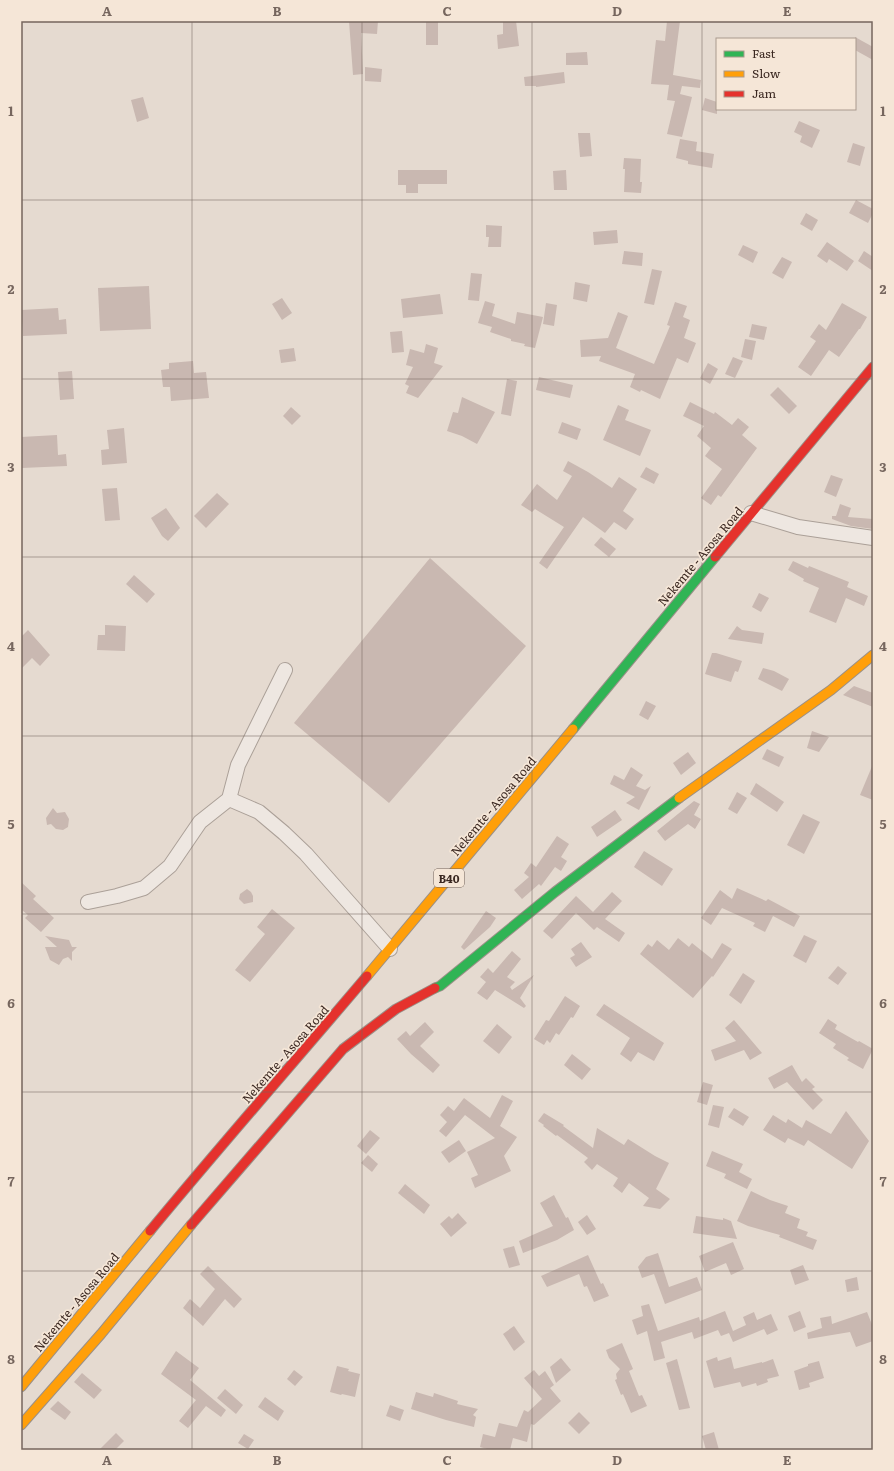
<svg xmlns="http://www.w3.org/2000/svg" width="894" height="1471" viewBox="0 0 894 1471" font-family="Literata,serif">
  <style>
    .building { fill: #c9b8b1 }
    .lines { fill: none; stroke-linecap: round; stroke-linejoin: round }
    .street-casing { stroke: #aba098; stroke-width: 16 }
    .fast-casing { stroke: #9a9088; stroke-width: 11 }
    .slow-casing { stroke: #9a9088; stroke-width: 11 }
    .jam-casing { stroke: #9a9088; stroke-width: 11 }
    .street { stroke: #eee7e1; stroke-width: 14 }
    .fast { stroke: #30b455; stroke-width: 9 }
    .slow { stroke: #ff9f0a; stroke-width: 9 }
    .jam { stroke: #e5322d; stroke-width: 9 }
    .grid { fill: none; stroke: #76665e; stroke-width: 1; stroke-opacity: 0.55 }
    .labels { text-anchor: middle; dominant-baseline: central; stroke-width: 3.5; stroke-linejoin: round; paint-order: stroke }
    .shield { fill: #f5e6d7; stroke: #726057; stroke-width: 1 }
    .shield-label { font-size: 11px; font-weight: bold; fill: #3a2720 }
    .street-label { font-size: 12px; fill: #3a2720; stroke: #f5e6d7 }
    .neatline { fill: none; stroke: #76665e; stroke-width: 1.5 }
    .grid-label { font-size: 13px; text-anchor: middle; font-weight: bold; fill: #76665e }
  </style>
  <rect width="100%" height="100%" fill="#e5dad0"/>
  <g class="building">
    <path d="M349 21H378L377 34 361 33 363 74 353 75Z"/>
    <rect x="426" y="21" width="12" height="24"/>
    <path d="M503 21H516L519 46 498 49 497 35 503 34Z"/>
    <path d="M667 21H680L673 75 701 80 700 88 682 86 680 94 692 97 682 137 667 134 675 101 667 100 669 85 651 84 656 40 665 41Z"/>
    <path d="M855 37 873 47V60L855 50Z"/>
    <path d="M587 52 588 65H566V53Z"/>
    <path d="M365 67 382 69 381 82 365 81Z"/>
    <path d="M564 72 565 83 536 87V86H525L524 77Z"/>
    <path d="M143 97 149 118 137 122 131 100Z"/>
    <path d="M705 98 717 102V114L702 110Z"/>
    <path d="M799 121 820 130 812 148 800 142 802 136 794 132Z"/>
    <path d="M578 133H590L592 156 580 157Z"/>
    <path d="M680 139 697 142 696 151 714 154 712 168 688 164V161L676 158Z"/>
    <path d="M853 143 865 147 860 166 847 162Z"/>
    <path d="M624 158 641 159 640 182H642L641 193 624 192 625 169H623Z"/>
    <path d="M398 170H447V184H418V193H406V185H398Z"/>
    <path d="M566 170 567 190H554L553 171Z"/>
    <path d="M856 200 873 209V213L868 223 849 213Z"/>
    <path d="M806 213 818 220 812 231 800 224Z"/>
    <path d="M486 225 502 226 501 247H488L489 237H486Z"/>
    <path d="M617 230 618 243 594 245 593 232Z"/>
    <path d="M827 242 854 261 847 271 829 259 827 263 817 256Z"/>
    <path d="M743 245 758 252 753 263 738 255Z"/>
    <path d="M624 251 643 253 642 266 622 264Z"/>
    <path d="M864 251 873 257V271L858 261Z"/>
    <path d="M782 257 792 262 783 279 772 273Z"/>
    <path d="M652 269 662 271 654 305 644 303Z"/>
    <path d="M471 273 482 274 479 301 468 300Z"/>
    <path d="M575 282 590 285 587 302 573 299Z"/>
    <path d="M149 286 151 329 100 331 98 288Z"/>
    <path d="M440 294 443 314 403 318 401 299Z"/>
    <path d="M282 298 292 313 282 320 272 304Z"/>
    <path d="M485 301 495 304 492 316 515 324 517 312 543 317 535 348 524 346 525 344 511 341V339L490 332 492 327 478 323Z"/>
    <path d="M675 302 687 306 683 317 690 320 684 338 696 343 688 363 677 358 660 399 641 390 640 392 630 387 635 374 599 361 601 356 581 357 580 340 608 338 618 312 628 316 616 348 654 364 670 326 667 325Z"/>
    <path d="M546 303 557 305 554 326 543 324Z"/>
    <path d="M842 303 867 317 860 329H859L839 357 829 350 811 376 798 367 816 341 810 337 819 324 826 330Z"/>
    <path d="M58 308 59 320 66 319 67 334 23 336 22 321H21V310Z"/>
    <path d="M752 324 767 327 764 340 749 337Z"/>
    <path d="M402 331 404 352 392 353 390 332Z"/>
    <path d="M745 339 756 341 752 360 741 357Z"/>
    <path d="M426 344 438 348 434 363 443 366 418 398 406 393 409 386 405 384 413 367 406 365 410 349 424 353Z"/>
    <path d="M294 348 296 361 281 363 279 350Z"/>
    <path d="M733 357 743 361 735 378 725 374Z"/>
    <path d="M193 361 194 373 206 372 209 398 171 401 170 387H163L161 370 169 369V363Z"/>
    <path d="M708 363 718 369 710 384 700 378Z"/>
    <path d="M72 371 74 399 60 400 58 372Z"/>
    <path d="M539 377 573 385 570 398 536 390Z"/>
    <path d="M507 379 517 381 511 416 501 414Z"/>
    <path d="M778 387 797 406 789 414 770 395Z"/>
    <path d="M462 397 495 412 477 444 462 436 447 431 453 412 458 413Z"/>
    <path d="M690 402 714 414 715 412 732 425 738 418 749 427 742 435 757 448 721 497 718 495 711 505 701 498 722 469 705 456 711 448 697 436 704 426 683 416Z"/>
    <path d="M618 405 629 410 625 420 651 430 640 456 603 440Z"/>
    <path d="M291 407 301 416 292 425 283 416Z"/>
    <path d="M562 422 581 429 577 440 558 433Z"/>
    <path d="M124 428 127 463 102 465 101 450 109 449 107 430Z"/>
    <path d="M57 435 58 455 66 454 67 466 22 468 21 437Z"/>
    <path d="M568 461 588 472 612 488 619 477 637 489 623 511 634 519 626 530 614 522 605 533 583 517 547 569 539 563 564 527 535 509 532 512 521 505 537 484 557 500 572 476 563 471Z"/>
    <path d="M646 467 659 474 654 484 640 477Z"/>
    <path d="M831 475 843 479 836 497 824 492Z"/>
    <path d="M117 488 120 520 105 521 102 489Z"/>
    <path d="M217 493 229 504 206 528 194 516Z"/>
    <path d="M840 504 851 508 848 517 873 519V529L851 526 832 519V516H836Z"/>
    <path d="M166 508 180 528 168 541 162 536 151 518Z"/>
    <path d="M601 537 616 549 609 557 594 545Z"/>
    <path d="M430 558 526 646 389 803 294 723Z"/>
    <path d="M793 561 808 568 809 566 849 582 847 587 868 596 864 606 846 598 836 623 809 612 819 588 803 581 804 579 788 570Z"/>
    <path d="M134 575 155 594 147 603 126 584Z"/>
    <path d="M759 593 769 598 761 612 752 607Z"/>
    <path d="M105 625 126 626 125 651 97 650 98 635H105Z"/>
    <path d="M737 626 742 630 764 633 762 644 728 639Z"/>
    <path d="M28 630 50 655 40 666 32 658 21 669V637Z"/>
    <path d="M712 653H716L742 661 738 672 735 671 731 682 705 674Z"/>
    <path d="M763 668 774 671 789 679 782 691 758 679Z"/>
    <path d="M854 686 873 693V707L843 695Z"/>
    <path d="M646 701 656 706 648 720 639 715Z"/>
    <path d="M812 731 829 737 819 752 807 748Z"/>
    <path d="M767 749 784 757 779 767 762 759Z"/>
    <path d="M688 752 696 763 681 775 673 763Z"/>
    <path d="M873 764V800L860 795Z"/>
    <path d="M631 767 643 775 636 786 645 790 651 786 639 810 626 803 635 797 610 784 614 775 624 780Z"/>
    <path d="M756 783 784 802 777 812 750 794Z"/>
    <path d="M737 792 747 798 737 814 728 809Z"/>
    <path d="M694 801 700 804 694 815 701 819 695 829 688 824 665 841 657 831Z"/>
    <path d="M53 808 57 813 65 812 69 819 68 827 63 830 56 829 51 824 47 825 46 818Z"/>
    <path d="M615 810 622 820 597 837 591 827Z"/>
    <path d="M803 814 820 822 804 854 787 845Z"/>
    <path d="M557 836 569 844 561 857 567 861 561 871 555 867 541 886 539 884 522 899 514 890 529 877 524 873 531 863 536 867Z"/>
    <path d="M644 851 673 869 662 886 634 867Z"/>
    <path d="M21 882 36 896 33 899 54 918 41 932 25 918 28 915 22 910 21 912Z"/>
    <path d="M737 888 766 901 768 899 800 916 794 927 773 916 765 932 753 926 755 923 722 908 711 925 701 918 720 890 732 899Z"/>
    <path d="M247 889 251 892 253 896V902L244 904 239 899 240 894Z"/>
    <path d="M612 892 622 901 605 919 625 933 619 942 597 927 594 930 576 913 552 939 543 931 576 896 593 912Z"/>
    <path d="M272 909 295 928 250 982 235 970 265 934 257 927Z"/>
    <path d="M486 911 496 918 490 927 464 950 461 947Z"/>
    <path d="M804 935 817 941 806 963 793 956Z"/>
    <path d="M45 936 69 940 72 947H77L72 952V961L68 957 63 959 59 965 50 960 45 947H57Z"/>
    <path d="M678 938 689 947 692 943 712 959 722 943 732 949 713 977 712 976 693 998 640 954 648 944 652 947 657 940 669 950Z"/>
    <path d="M581 942 592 957 576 967 570 958 575 955 571 949Z"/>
    <path d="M512 951 521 959 507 977 515 982 510 987 512 990 534 975 520 998 526 1006 524 1008 495 990 487 1000 477 993 486 982 480 977 488 968 493 973Z"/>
    <path d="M838 966 847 973 838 985 828 978Z"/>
    <path d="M743 973 755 981 741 1004 729 995Z"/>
    <path d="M565 996 580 1006 573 1018 571 1017 559 1035 556 1033 550 1043 547 1040 544 1045 534 1039 546 1020 549 1021Z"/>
    <path d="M604 1004 664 1043 654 1061 638 1052 631 1062 620 1054 630 1038 596 1015Z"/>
    <path d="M828 1019 837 1025 835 1029 858 1042 859 1041 873 1049 863 1069 847 1060 849 1058 833 1048 836 1044 819 1033Z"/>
    <path d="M734 1020 762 1053 750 1060 744 1050 715 1061 711 1050 736 1041 725 1028Z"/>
    <path d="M425 1022 434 1032 420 1046 440 1065 433 1073 411 1054 397 1039 406 1031 410 1036Z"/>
    <path d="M497 1024 512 1037 499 1054 483 1041Z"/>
    <path d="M572 1054 591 1069 582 1080 564 1065Z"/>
    <path d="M792 1065 802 1082 806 1078 815 1087 812 1089 823 1100 813 1110 787 1082 774 1089 768 1078Z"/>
    <path d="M703 1082 713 1085 707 1105 697 1102Z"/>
    <path d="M502 1095 513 1101 500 1126 517 1137 504 1156 511 1171 475 1188 471 1178 478 1175 467 1152 495 1138 465 1115 446 1137 439 1131 447 1122 440 1115 448 1106 454 1111 464 1098 490 1118Z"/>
    <path d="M713 1105 724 1107 719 1128 708 1125Z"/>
    <path d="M734 1108 749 1117 743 1126 728 1117Z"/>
    <path d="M846 1111 869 1141 852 1169 808 1140 804 1146 788 1138 785 1143 763 1130 773 1115 786 1123 788 1119 802 1128 806 1120 831 1134Z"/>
    <path d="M544 1113 564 1125 563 1126 593 1148 597 1128 624 1145 628 1139 655 1156 669 1163 656 1189 670 1199 660 1209 643 1206 649 1198 629 1183 622 1193 613 1186 618 1178 597 1164 592 1170 584 1162 588 1158 557 1135 556 1136 543 1126 544 1125 538 1121Z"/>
    <path d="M370 1130 380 1138 366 1154 357 1146Z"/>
    <path d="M459 1140 466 1151 449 1163 441 1152Z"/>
    <path d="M712 1151 743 1164 739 1172 752 1179 747 1189 724 1178 726 1174 706 1166Z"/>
    <path d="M368 1155 378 1164 372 1172 361 1163Z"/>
    <path d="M405 1184 430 1205 424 1214 398 1193Z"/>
    <path d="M751 1191 770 1200 788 1206 785 1213 800 1219 797 1228 808 1232 806 1236 817 1240 813 1250 779 1237 780 1235 748 1226 737 1221Z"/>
    <path d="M554 1195 566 1218 568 1217 574 1230 557 1240 523 1253 519 1241 553 1226 540 1203Z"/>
    <path d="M458 1213 467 1223 451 1237 440 1224 449 1216 452 1219Z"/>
    <path d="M587 1215 596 1229 587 1235 578 1222Z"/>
    <path d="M696 1216 723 1220V1218L731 1221 737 1239 693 1233Z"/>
    <path d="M733 1242 744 1269 731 1275 726 1263 705 1272 699 1256Z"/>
    <path d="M514 1246 520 1265 509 1268 503 1249Z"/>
    <path d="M658 1253 669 1287 697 1277 702 1290 665 1304 654 1274 642 1278 638 1267 646 1257Z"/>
    <path d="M588 1255 601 1284 603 1283 609 1296 594 1302 587 1286 584 1287 579 1274 547 1287 541 1276Z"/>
    <path d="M803 1265 809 1280 795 1285 790 1270Z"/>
    <path d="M208 1266 242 1299 234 1308 225 1299 203 1326 183 1308 190 1299 200 1308 215 1289 200 1274Z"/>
    <path d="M857 1277 859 1290 847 1292 845 1280Z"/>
    <path d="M649 1304 658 1331 699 1317 700 1321 725 1311 733 1331 746 1325 743 1317 754 1312 757 1320 771 1314 778 1330 767 1335 764 1329 733 1342 729 1333 721 1336 718 1330 694 1339 692 1332 661 1342 665 1358 654 1361 647 1331 637 1335 632 1320 643 1316 641 1306Z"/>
    <path d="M800 1311 806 1327 794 1332 788 1316Z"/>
    <path d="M867 1312 873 1327V1341L856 1347 850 1332 808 1339 807 1333 822 1328 820 1318 831 1316 832 1324Z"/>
    <path d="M514 1326 525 1342 514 1351 503 1334Z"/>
    <path d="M622 1343 633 1369 629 1371 639 1396 642 1395 647 1406 631 1413 623 1394 621 1395 615 1380 617 1379 616 1374 620 1369 609 1358 606 1350Z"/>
    <path d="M176 1351 199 1368 190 1380 226 1410 221 1417 206 1406 188 1428 179 1421 196 1400 161 1374Z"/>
    <path d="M717 1357 718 1361 731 1357 734 1369 762 1362V1363L773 1359 779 1376 767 1379 768 1382 757 1386 756 1383 742 1387 740 1382 714 1388 706 1361Z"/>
    <path d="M561 1358 571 1370 556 1383 550 1367Z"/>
    <path d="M677 1359 690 1408 679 1410 666 1363Z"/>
    <path d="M819 1361 824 1378 809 1383 810 1387 799 1390 794 1371 808 1366V1364Z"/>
    <path d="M337 1366 349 1369 348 1371 360 1374 355 1397 342 1394 341 1395 330 1392Z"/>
    <path d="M294 1370 303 1377 295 1386 287 1379Z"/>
    <path d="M534 1370 539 1376 545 1371 554 1385 550 1388 561 1401 534 1425 531 1424 527 1442 513 1438 510 1450H491L480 1447 483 1434 495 1437 499 1423 517 1427 524 1410 528 1412 542 1399 524 1378Z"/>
    <path d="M82 1373 102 1390 94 1399 74 1382Z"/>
    <path d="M225 1389 243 1405 236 1414 217 1398Z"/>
    <path d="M416 1392 433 1397 434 1393 458 1401 457 1404 478 1409 473 1415 476 1417 474 1427 446 1420 411 1409Z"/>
    <path d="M265 1397 284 1411 278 1421 258 1407Z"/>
    <path d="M58 1401 71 1412 65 1420 50 1409Z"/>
    <path d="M390 1405 404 1410 400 1421 386 1416Z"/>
    <path d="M579 1412 590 1423 579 1434 568 1423Z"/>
    <path d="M714 1432 719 1450H706L702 1436Z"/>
    <path d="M116 1433 124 1441 115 1450H99Z"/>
    <path d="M244 1434 254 1440 248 1449 238 1443Z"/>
  </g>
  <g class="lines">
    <g class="street-casing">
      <g id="street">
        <path d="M751 513 798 527 873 538"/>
        <path d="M229 799 259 812 284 833 306 854 390 949"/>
        <path d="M88 902 117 896 144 888 170 866 200 822 229 799 238 765 285 670"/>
      </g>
    </g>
    <g class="fast-casing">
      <g id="fast">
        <path d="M573 729 715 557"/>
        <path d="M435 988 440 986 555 892 679 798"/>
      </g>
    </g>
    <g class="slow-casing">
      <g id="slow">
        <path d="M679 798 831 690 873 655"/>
        <path d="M367 976 573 729"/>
        <path d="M21 1387 150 1231"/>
        <path d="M21 1425 101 1334 191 1225"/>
      </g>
    </g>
    <g class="jam-casing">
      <g id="jam">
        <path d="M715 557 873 367"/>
        <path d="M191 1225 343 1049 396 1009 435 988"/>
        <path d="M150 1231C221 1145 295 1061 367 976"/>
      </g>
    </g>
    <use href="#street" class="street"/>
    <use href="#fast" class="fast"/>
    <use href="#slow" class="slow"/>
    <use href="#jam" class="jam"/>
  </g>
  <path class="grid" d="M192 21V1450M362 21V1450M532 21V1450M702 21V1450M21 200H873M21 379H873M21 557H873M21 736H873M21 914H873M21 1092H873M21 1271H873"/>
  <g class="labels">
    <rect class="shield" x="434" y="869" width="30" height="18" rx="3"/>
    <g class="shield-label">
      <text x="449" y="878">B40</text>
    </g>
    <g class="street-label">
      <text transform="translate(700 556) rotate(-50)">Nekemte - Asosa Road</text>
      <text transform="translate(493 806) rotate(-50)">Nekemte - Asosa Road</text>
      <text transform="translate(285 1054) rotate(-49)">Nekemte - Asosa Road</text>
      <text transform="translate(76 1302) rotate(-50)">Nekemte - Asosa Road</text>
    </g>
  </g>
  <rect width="894" height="1471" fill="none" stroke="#f5e6d7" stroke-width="44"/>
  <rect x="716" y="38" width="140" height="72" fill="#f5e6d7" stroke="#aa9a8e"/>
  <rect x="724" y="51" width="20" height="6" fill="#30b455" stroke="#aa9a8e"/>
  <text x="752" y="58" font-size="12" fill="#3a2720">Fast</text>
  <rect x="724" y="71" width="20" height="6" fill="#ff9f0a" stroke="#aa9a8e"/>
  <text x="752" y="78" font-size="12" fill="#3a2720">Slow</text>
  <rect x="724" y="91" width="20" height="6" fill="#e5322d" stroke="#aa9a8e"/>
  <text x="752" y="98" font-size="12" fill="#3a2720">Jam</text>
  <rect x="22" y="22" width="850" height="1427" class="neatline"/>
  <g class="grid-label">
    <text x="107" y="16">A</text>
    <text x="277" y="16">B</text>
    <text x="447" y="16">C</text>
    <text x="617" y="16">D</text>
    <text x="787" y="16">E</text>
    <text x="11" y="116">1</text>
    <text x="883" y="116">1</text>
    <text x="11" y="294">2</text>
    <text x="883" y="294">2</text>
    <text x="11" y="472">3</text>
    <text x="883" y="472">3</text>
    <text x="11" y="651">4</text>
    <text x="883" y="651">4</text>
    <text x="11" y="829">5</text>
    <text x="883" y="829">5</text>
    <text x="11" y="1008">6</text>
    <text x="883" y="1008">6</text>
    <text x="11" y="1186">7</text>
    <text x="883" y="1186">7</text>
    <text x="11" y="1364">8</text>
    <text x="883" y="1364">8</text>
    <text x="107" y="1465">A</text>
    <text x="277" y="1465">B</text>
    <text x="447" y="1465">C</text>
    <text x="617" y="1465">D</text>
    <text x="787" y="1465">E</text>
  </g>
</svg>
